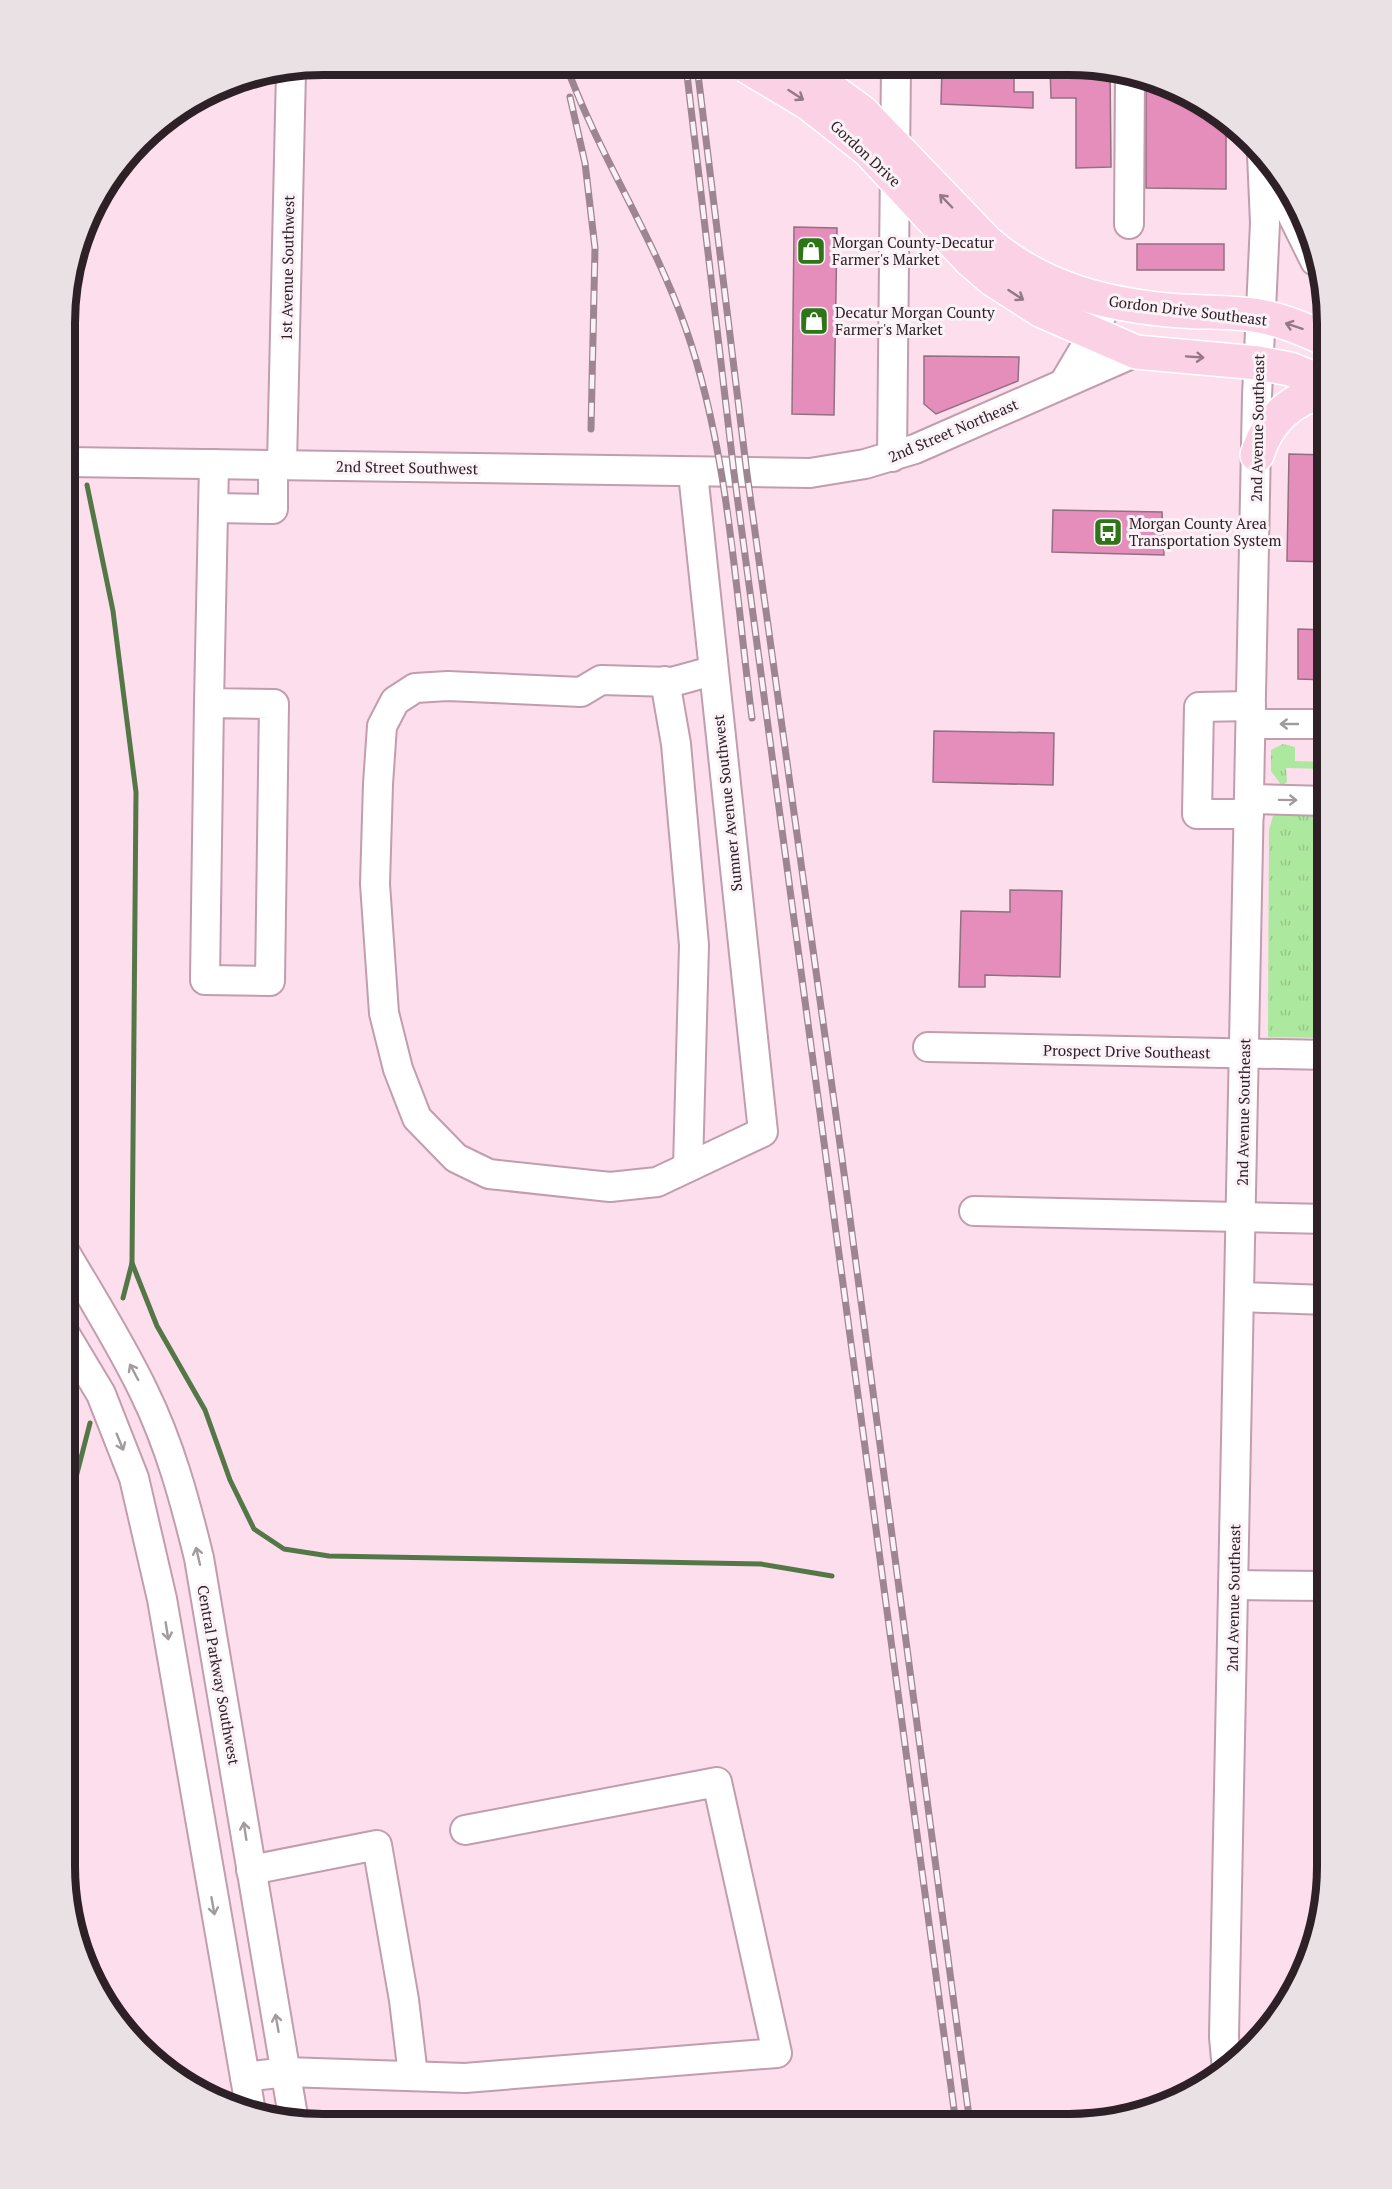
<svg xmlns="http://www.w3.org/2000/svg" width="1392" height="2189" viewBox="0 0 1392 2189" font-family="'PT Serif',serif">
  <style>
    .grass { fill: url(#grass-tufts) }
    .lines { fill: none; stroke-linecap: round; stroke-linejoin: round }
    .stream { stroke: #537747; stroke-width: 5 }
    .building { fill: #e58ebb; stroke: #917080; stroke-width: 1.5 }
    .minor-casing { stroke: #c19dae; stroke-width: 32 }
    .major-casing { stroke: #fff; stroke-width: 36 }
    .minor { stroke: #fff; stroke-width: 28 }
    .major { stroke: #fbd1e6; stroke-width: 33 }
    .rail-casing { stroke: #9d8691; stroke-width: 7 }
    .rail { stroke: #faf2f6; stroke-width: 4.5; stroke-dasharray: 14; stroke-linecap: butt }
    .major-bridge-casing { stroke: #fff; stroke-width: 36; stroke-linecap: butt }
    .major-bridge { stroke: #fbd1e6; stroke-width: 33 }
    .oneway { stroke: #947886 }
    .oneway2 { stroke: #a19b9e }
    .labels { text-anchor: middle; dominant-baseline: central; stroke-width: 6; stroke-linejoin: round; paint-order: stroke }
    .street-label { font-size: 15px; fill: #2e2027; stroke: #faf2f6 }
    .poi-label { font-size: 15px; fill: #2e2027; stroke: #faf2f6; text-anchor: start }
    .rim { fill: none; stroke: #2e2027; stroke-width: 8 }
  </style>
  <defs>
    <pattern id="grass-tufts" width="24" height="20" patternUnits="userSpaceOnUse" patternTransform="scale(1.5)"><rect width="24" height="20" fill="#ade89f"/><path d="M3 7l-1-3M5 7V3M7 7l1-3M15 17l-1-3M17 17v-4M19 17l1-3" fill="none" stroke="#95c789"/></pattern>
  </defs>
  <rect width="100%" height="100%" fill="#fddeec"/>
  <g class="grass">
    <path d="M1283 744 1295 747V761L1327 762V769L1286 768 1287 782 1282 786 1271 771V750Z"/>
    <path d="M1285 812 1327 813V1038L1268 1037 1269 830 1273 816Z"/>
  </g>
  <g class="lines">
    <g class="stream">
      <path d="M67 388 76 435"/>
      <path d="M87 485 113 611 136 792 132 1263 123 1298"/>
      <path d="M132 1263 157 1326 205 1410 230 1480 254 1529 284 1549 329 1556 761 1564 832 1576"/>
      <path d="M65 1520 90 1423"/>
    </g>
  </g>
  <g class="building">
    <path d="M942 66 1014 67V92H1033V108L941 104Z"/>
    <path d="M1050 67 1110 69 1111 167 1076 168V98H1051Z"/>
    <path d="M1146 79 1168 84 1226 118V189L1146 188Z"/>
    <path d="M794 227 837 228 834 415 792 414Z"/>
    <rect x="1137" y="244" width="87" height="26"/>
    <path d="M924 356 1019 357 1018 381 936 414 924 404Z"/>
    <path d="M1289 454 1327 455V562L1287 561Z"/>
    <path d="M1053 510 1162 512 1164 555 1052 552Z"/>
    <path d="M1298 629 1327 630V680L1298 679Z"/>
    <path d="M934 731 1054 733 1053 785 933 782Z"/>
    <path d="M1010 890 1062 891 1060 977 985 975V987H959L961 911 1010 912Z"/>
  </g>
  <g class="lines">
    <g class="minor-casing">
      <g id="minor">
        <path d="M1267 164 1315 261"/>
        <path d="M1129 224 1130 74"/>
        <path d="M1064 383 1093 334 1108 301"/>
        <path d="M892 457 896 66"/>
        <path d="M66 462 810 473 865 464 915 449 1136 352"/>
        <path d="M282 464 291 71"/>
        <path d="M693 473 763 1132 657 1182 610 1187 489 1174 456 1158 417 1118 398 1069 384 1013 375 884 378 784 382 726 395 701 415 688 448 686 581 692 601 680 672 682 712 671"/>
        <path d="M213 508 273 509V464"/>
        <path d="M665 681 676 744 694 945 688 1167"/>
        <path d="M209 703 205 980 270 981 274 704 209 703 214 464"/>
        <path d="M1251 724H1327"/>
        <path d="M1249 799 1327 801"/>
        <path d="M1249 814H1197L1199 707 1251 706"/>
        <path d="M928 1047 1327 1055"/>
        <path d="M974 1211 1327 1219"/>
        <path d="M65 1252C92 1298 121 1344 144 1392 170 1445 185 1501 199 1558L294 2122"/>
        <path d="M1239 1297 1327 1300"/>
        <path d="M65 1334 101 1394 134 1478 162 1599 251 2112"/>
        <path d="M1233 1585 1327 1586"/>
        <path d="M251 1870 377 1845 404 2000 413 2075"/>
        <path d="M1227 2070 1224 2037 1257 396 1265 223 1262 154"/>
        <path d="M245 2077 286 2072 465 2078 777 2053 717 1782 465 1830"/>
      </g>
    </g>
    <g class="major-casing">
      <g id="major">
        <path d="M987 242C1043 290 1110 306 1181 311 1207 313 1233 311 1259 316 1283 320 1306 330 1327 340"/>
        <path d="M970 260 992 279 1042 311 1136 352 1258 363 1290 369 1327 384"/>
        <path d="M1257 455C1268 420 1291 398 1327 391"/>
      </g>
    </g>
    <use href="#minor" class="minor"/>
    <use href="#major" class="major"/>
    <g class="rail-casing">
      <g id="rail">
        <path d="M566 65C599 156 654 237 686 329 729 453 735 589 752 718"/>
        <path d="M686 66 734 473 956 2124"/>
        <path d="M697 66 747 474 844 1173 970 2124"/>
        <path d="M570 97 585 163 595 248 591 429"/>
      </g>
    </g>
    <use href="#rail" class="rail"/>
    <g class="major-bridge-casing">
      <g id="major-bridge">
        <path d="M746 66 808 103 868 150 970 260"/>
        <path d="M799 66 862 112 987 242"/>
      </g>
    </g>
    <use href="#major-bridge" class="major-bridge"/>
  </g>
  <defs><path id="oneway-shaft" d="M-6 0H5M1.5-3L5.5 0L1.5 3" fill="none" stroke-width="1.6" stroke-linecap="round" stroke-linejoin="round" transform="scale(1.5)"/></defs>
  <g class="oneway">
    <use href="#oneway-shaft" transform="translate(796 95) rotate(33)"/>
    <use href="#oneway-shaft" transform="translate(946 201) rotate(-134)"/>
    <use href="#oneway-shaft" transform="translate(1016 295) rotate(33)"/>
    <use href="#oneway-shaft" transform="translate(1294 326) rotate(-162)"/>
    <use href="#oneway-shaft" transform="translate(1195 357) rotate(4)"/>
  </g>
  <g class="oneway2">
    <use href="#oneway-shaft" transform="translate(1289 724) rotate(-180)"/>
    <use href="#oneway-shaft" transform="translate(1288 800) rotate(1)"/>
    <use href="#oneway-shaft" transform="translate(134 1372) rotate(-118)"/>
    <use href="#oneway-shaft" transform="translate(120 1442) rotate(68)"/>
    <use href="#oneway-shaft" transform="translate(198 1556) rotate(-103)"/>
    <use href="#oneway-shaft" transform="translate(167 1631) rotate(81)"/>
    <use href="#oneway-shaft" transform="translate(245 1831) rotate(-99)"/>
    <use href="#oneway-shaft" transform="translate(213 1906) rotate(80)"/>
    <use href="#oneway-shaft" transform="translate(277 2023) rotate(-100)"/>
  </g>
  <defs>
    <g id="shop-square" transform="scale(1.5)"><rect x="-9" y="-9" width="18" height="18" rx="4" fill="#2e7518" stroke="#faf2f6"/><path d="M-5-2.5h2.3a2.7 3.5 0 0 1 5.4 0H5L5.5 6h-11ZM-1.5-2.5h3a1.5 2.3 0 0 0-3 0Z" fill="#fff"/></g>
    <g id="bus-square" transform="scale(1.5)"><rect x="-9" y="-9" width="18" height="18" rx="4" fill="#2e7518" stroke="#faf2f6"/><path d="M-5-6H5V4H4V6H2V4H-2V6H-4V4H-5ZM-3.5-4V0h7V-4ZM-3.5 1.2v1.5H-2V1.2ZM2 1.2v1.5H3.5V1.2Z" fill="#fff"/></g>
  </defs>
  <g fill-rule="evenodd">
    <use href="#shop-square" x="811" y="251"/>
    <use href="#shop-square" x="814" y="321"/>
    <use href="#bus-square" x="1108" y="532"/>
  </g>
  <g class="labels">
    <g class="street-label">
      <text transform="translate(866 153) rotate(43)">Gordon Drive</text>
      <text transform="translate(287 268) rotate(-89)">1st Avenue Southwest</text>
      <text transform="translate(1188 310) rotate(7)">Gordon Drive Southeast</text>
      <text transform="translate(1257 428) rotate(-89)">2nd Avenue Southeast</text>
      <text transform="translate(953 430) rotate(-23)">2nd Street Northeast</text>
      <text transform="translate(407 467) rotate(1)">2nd Street Southwest</text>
      <text transform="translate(727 803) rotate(-96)">Sumner Avenue Southwest</text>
      <text transform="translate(1127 1051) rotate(1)">Prospect Drive Southeast</text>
      <text transform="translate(1243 1112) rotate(-89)">2nd Avenue Southeast</text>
      <text transform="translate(1233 1598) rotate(-89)">2nd Avenue Southeast</text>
      <text transform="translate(219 1675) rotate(80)">Central Parkway Southwest</text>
    </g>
    <g class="poi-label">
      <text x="832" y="242">Morgan County-Decatur<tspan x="832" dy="17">Farmer's Market</tspan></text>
      <text x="835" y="312">Decatur Morgan County<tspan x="835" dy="17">Farmer's Market</tspan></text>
      <text x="1129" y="523">Morgan County Area<tspan x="1129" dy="17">Transportation System</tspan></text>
    </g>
  </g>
  <path d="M0 0H1392V2189H0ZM323 75H1069A248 248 0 0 1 1317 323V1866A248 248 0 0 1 1069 2114H323A248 248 0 0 1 75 1866V323A248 248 0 0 1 323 75Z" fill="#eae1e5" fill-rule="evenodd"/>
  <path class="rim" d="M323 75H1069A248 248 0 0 1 1317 323V1866A248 248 0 0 1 1069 2114H323A248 248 0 0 1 75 1866V323A248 248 0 0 1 323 75Z"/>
</svg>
